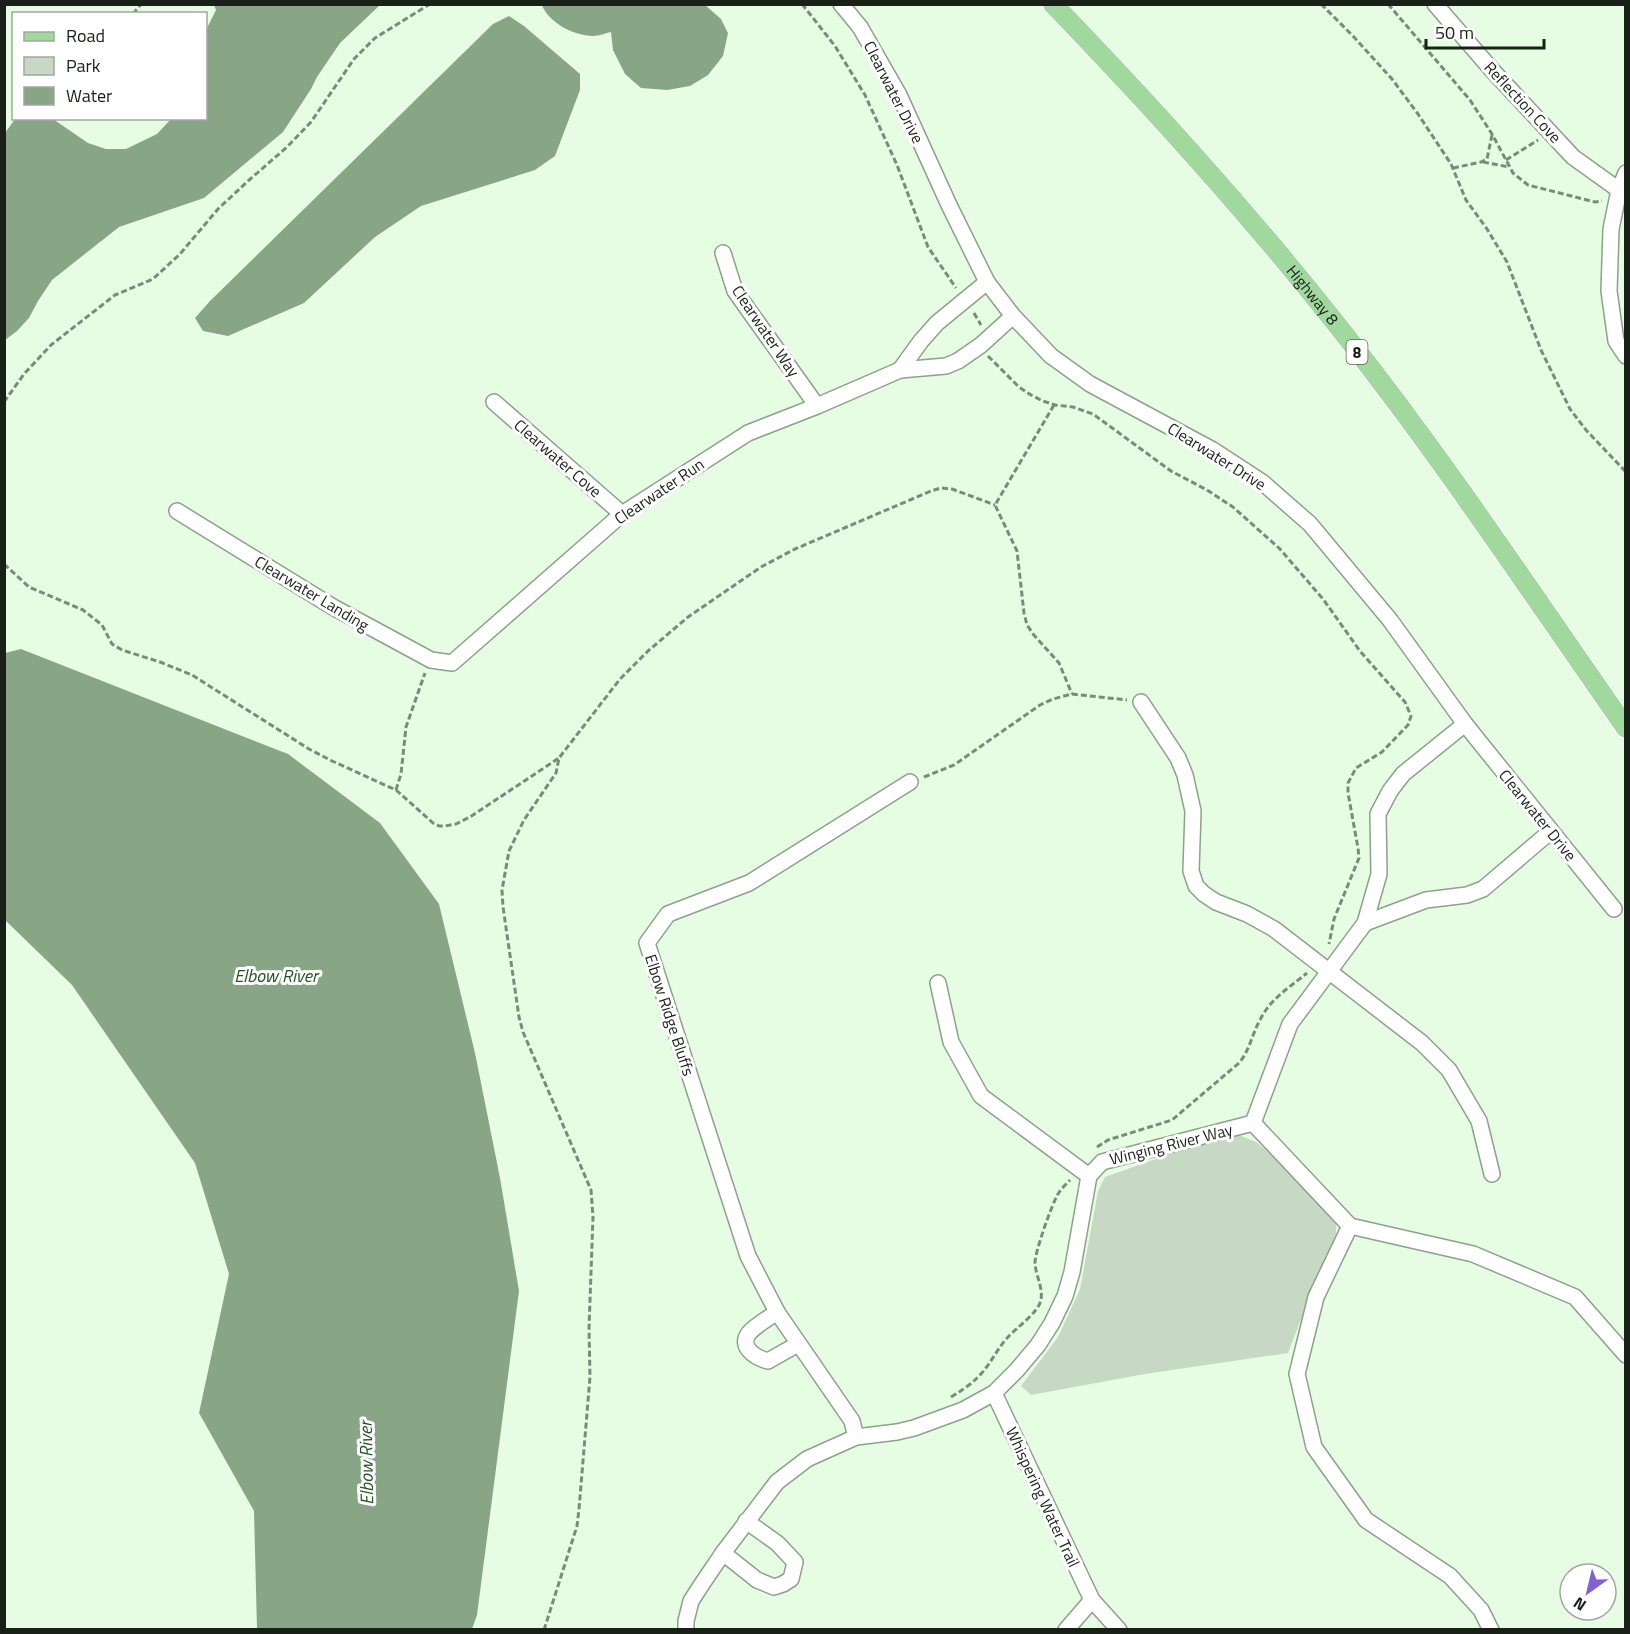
<svg xmlns="http://www.w3.org/2000/svg" width="1630" height="1634" viewBox="0 0 1630 1634" font-family="'Titillium Web',sans-serif">
  <style>
    .green { fill: #c7d9c5 }
    .water { fill: #88a686 }
    .lines { fill: none; stroke-linecap: round; stroke-linejoin: round }
    .minor-casing { stroke: #8ca28a; stroke-width: 18 }
    .major-casing { stroke: #fff; stroke-width: 22 }
    .path { stroke: #7b8b7a; stroke-width: 3; stroke-dasharray: 6 3; stroke-linecap: butt }
    .minor { stroke: #fff; stroke-width: 15 }
    .major { stroke: #a0d89e; stroke-width: 20 }
    .labels { text-anchor: middle; dominant-baseline: central; stroke-width: 6; stroke-linejoin: round; paint-order: stroke }
    .shield { fill: #fff; stroke: #5d635d; stroke-width: 1.5 }
    .shield-label { font-size: 15px; font-weight: bold; fill: #182017 }
    .street-label { font-size: 16px; fill: #182017; stroke: #fff }
    .water-label { font-size: 18px; font-style: italic; fill: #275225; stroke: #fff }
  </style>
  <rect width="100%" height="100%" fill="#e6fde4"/>
  <path class="green" d="M1236 1134 1256 1142 1276 1158 1315 1199 1336 1224V1235L1316 1280 1288 1353 1145 1374 1031 1395 1021 1386 1058 1337 1080 1289 1098 1191 1105 1177 1195 1145Z"/>
  <g class="water">
    <path d="M214 5H380L340 43 317 77 311 89 283 132 204 198 119 227 52 280 38 301 29 318 17 331 5 340V133L15 119H53L88 143 106 149H126L157 134 171 119 206 118V30L216 10Z"/>
    <path d="M542 5H705L721 19 728 33 723 56 708 75 690 86 667 90 641 88 625 74 613 50 611 32C606 33 599 36 593 36 574 36 548 22 542 5Z"/>
    <path d="M509 16 524 26 580 74V90L555 156 535 170 421 206 375 237 304 303 228 336 203 331 195 318 210 301 493 24Z"/>
    <path d="M21 649 288 754 380 823 439 904 475 1053 500 1178 519 1291 477 1615 472 1629H257L254 1511 199 1413 229 1274 195 1163 72 985 5 920V653Z"/>
  </g>
  <g class="lines">
    <g class="minor-casing">
      <g id="minor">
        <path d="M841 4 860 27 899 95 949 205 987 282 1013 316 1051 356 1090 384 1213 450 1262 482 1310 524 1390 620 1465 724 1614 909"/>
        <path d="M1435 4 1492 70 1573 157 1619 190"/>
        <path d="M1626 173 1619 190 1611 229 1609 291 1616 341 1626 356"/>
        <path d="M723 253 735 291 817 406"/>
        <path d="M900 370 921 341 937 323 987 282"/>
        <path d="M494 402 622 514"/>
        <path d="M177 511 333 607 431 660 452 663 622 514 748 433 817 406 900 370 946 366 958 361 981 345 1013 316"/>
        <path d="M1141 702 1178 758 1185 775 1193 811 1191 871 1196 886 1204 894 1216 902 1247 914 1274 929 1422 1043 1449 1070 1479 1121 1492 1174"/>
        <path d="M1365 923 1426 900 1467 895 1483 889 1551 831"/>
        <path d="M938 983 951 1042 981 1096 1089 1176"/>
        <path d="M1253 1123 1290 1024 1365 923 1379 874 1378 814 1390 791 1403 774 1465 724"/>
        <path d="M1253 1123 1350 1226 1473 1254 1575 1297 1626 1355"/>
        <path d="M1350 1226 1316 1297 1297 1374 1314 1447 1366 1520 1450 1576 1481 1610 1491 1630"/>
        <path d="M777 1312C769 1318 756 1325 749 1333 738 1347 756 1358 768 1361L798 1344"/>
        <path d="M994 1393 1092 1600 1119 1630"/>
        <path d="M856 1437 852 1421 777 1312 748 1256 647 943 668 914 749 883 910 782"/>
        <path d="M723 1553 757 1580 774 1587 783 1584 791 1579 795 1562 777 1543 746 1521"/>
        <path d="M686 1630V1621L691 1601 702 1584 723 1553 777 1482 807 1459 856 1437 897 1432 914 1428 963 1410 994 1393 1017 1370 1038 1345 1052 1323 1065 1296 1072 1272 1089 1176 1102 1162 1253 1123"/>
        <path d="M1066 1630 1092 1600"/>
      </g>
    </g>
    <g class="major-casing">
      <g id="major">
        <path id="s1" d="M1053 4C1168 123 1279 247 1379 379 1465 492 1544 611 1626 728"/>
      </g>
    </g>
    <g class="path">
      <path d="M802 4 835 46 865 95 897 165 928 247 956 288"/>
      <path d="M1321 4 1353 36 1392 79 1418 114 1451 164 1466 200 1487 229 1507 262 1541 350 1570 409 1586 430 1626 472"/>
      <path d="M1388 4 1470 100 1492 134 1513 173 1528 185 1595 202 1602 201"/>
      <path d="M133 14 141 4"/>
      <path d="M1506 160 1538 140"/>
      <path d="M1483 162 1509 167"/>
      <path d="M1453 168 1481 162 1487 159 1492 135"/>
      <path d="M974 313 981 325"/>
      <path d="M988 356 1019 387 1031 395 1043 401 1055 405 1073 407 1093 414 1171 471 1207 490 1233 507 1279 548 1323 599 1360 651 1405 702 1411 716 1408 725 1382 752 1356 768 1348 783V793L1358 848 1359 858 1334 919 1329 944"/>
      <path d="M4 402 24 374 51 345 115 295 153 279 180 254 218 209 248 181 287 147 311 122 354 59 375 38 430 4"/>
      <path d="M1054 405 995 505 1017 551 1024 613 1027 625 1033 634 1059 663 1072 694"/>
      <path d="M4 564 29 587 83 610 102 625 112 644 122 650 160 662 192 675 309 749 332 761 396 790 433 823 439 826H445L456 824 470 817 559 758"/>
      <path d="M924 777 954 765 1040 705 1053 699 1072 694 1127 700"/>
      <path d="M396 790 401 774 406 727 425 673"/>
      <path d="M1097 1147 1108 1140 1172 1120 1239 1063C1250 1050 1252 1034 1260 1020 1270 999 1290 987 1307 973"/>
      <path d="M951 1397C961 1391 970 1385 977 1378 990 1366 996 1350 1008 1337 1017 1327 1038 1313 1041 1300 1043 1287 1036 1276 1035 1264 1034 1254 1052 1204 1058 1194 1061 1189 1066 1184 1070 1180"/>
      <path d="M544 1630 577 1526 579 1509 590 1377 589 1328 593 1217 591 1190 523 1032 519 1017 503 907 502 890 509 851 524 820 556 773 559 758 620 679 648 651 688 617 761 567 795 549 931 491 941 488 952 489 995 505"/>
    </g>
    <use href="#minor" class="minor"/>
    <use href="#major" class="major"/>
  </g>
  <g class="labels">
    <rect class="shield" x="1346.5" y="340" width="21" height="24" rx="4.5"/>
    <g class="shield-label">
      <text x="1357" y="352">8</text>
    </g>
    <g class="street-label">
      <text transform="translate(894 92) rotate(63)">Clearwater Drive</text>
      <text transform="translate(1523 102) rotate(47)">Reflection Cove</text>
      <text stroke="none"><textPath href="#s1" startOffset="390">Highway 8</textPath></text>
      <text transform="translate(766 331) rotate(56)">Clearwater Way</text>
      <text transform="translate(1217 456) rotate(32)">Clearwater Drive</text>
      <text transform="translate(558 458) rotate(41)">Clearwater Cove</text>
      <text transform="translate(659 491) rotate(-34)">Clearwater Run</text>
      <text transform="translate(312 593) rotate(31)">Clearwater Landing</text>
      <text transform="translate(1538 815) rotate(51)">Clearwater Drive</text>
      <text transform="translate(670 1015) rotate(72)">Elbow Ridge Bluffs</text>
      <text transform="translate(1171 1144) rotate(-14)">Winging River Way</text>
      <text transform="translate(1043 1497) rotate(65)">Whispering Water Trail</text>
    </g>
    <g class="water-label">
      <text x="276" y="975">Elbow River</text>
      <text transform="translate(366 1463) rotate(-91)">Elbow River</text>
    </g>
  </g>
  <rect width="1630" height="1634" fill="none" stroke="#182017" stroke-width="12"/>
  <rect x="12" y="12" width="195" height="108" fill="#ffffff" stroke="#a3a6a2" stroke-width="1.5"/>
  <rect x="24" y="32" width="30" height="9" fill="#a0d89e" stroke="#a3a6a2" stroke-width="1.5"/>
  <text x="66" y="42" font-size="18" fill="#182017">Road</text>
  <rect x="24" y="57" width="30" height="18" fill="#c7d9c5" stroke="#a3a6a2" stroke-width="1.5"/>
  <text x="66" y="72" font-size="18" fill="#182017">Park</text>
  <rect x="24" y="87" width="30" height="18" fill="#88a686" stroke="#a3a6a2" stroke-width="1.5"/>
  <text x="66" y="102" font-size="18" fill="#182017">Water</text>
  <g transform="translate(1588 1592) rotate(214)"><circle r="28" fill="#ffffff" stroke="#a3a6a2" stroke-width="1.5"/>
  <path d="M0-4.5L10 22L0 15L-10 22Z" fill="#8260da"/>
  <text y="-9" font-size="16" font-weight="bold" text-anchor="middle" fill="#182017">N</text>
  </g>
  <path d="M1426 39v9h118v-9" fill="none" stroke="#182017" stroke-width="3"/>
  <text x="1435" y="39" font-size="18" fill="#182017" stroke="#ffffff" stroke-width="4.5" paint-order="stroke">50 m</text>
</svg>
